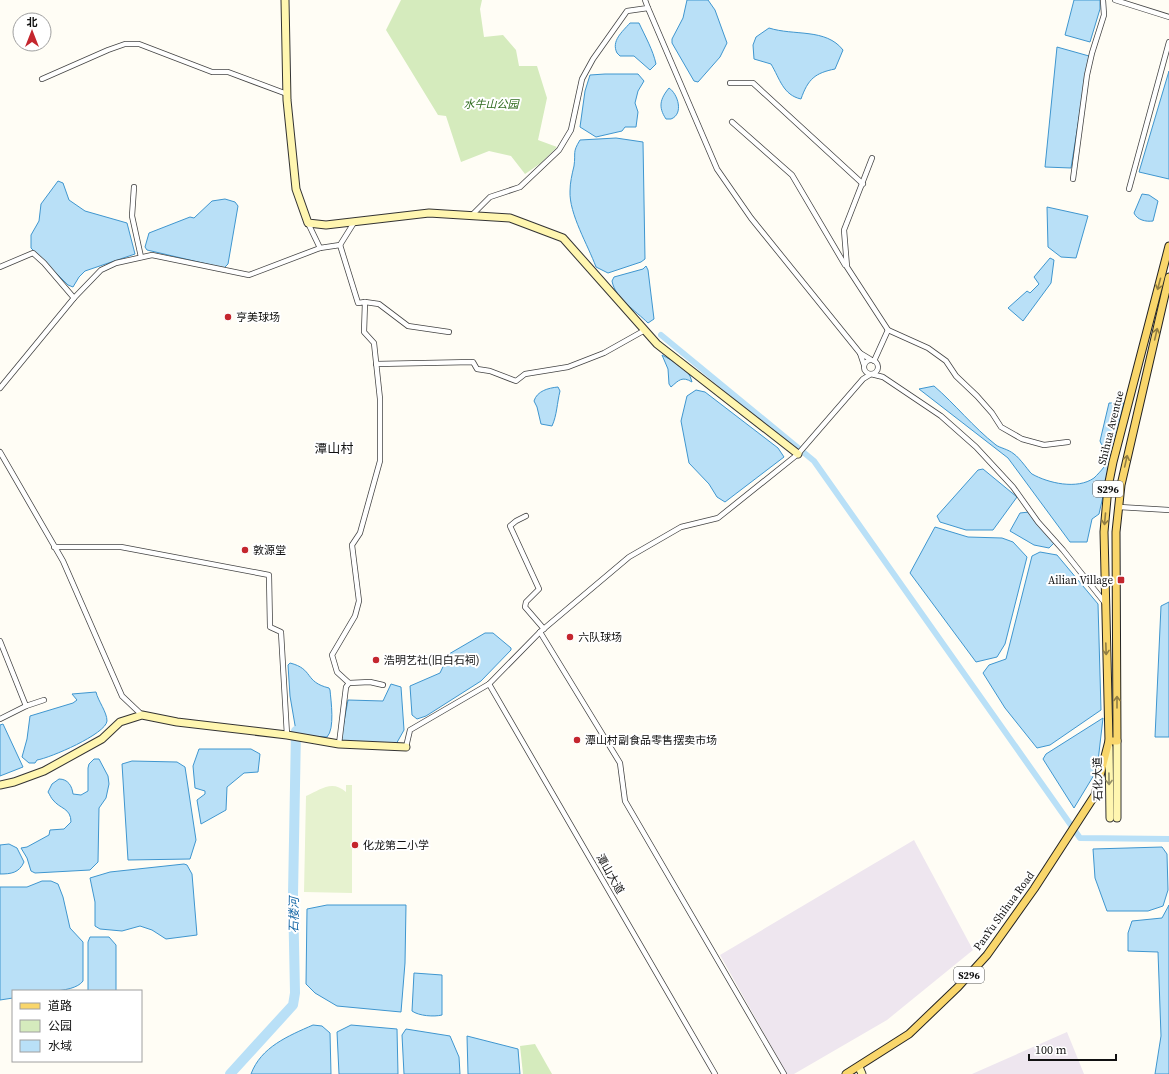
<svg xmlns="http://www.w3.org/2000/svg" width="1169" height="1074" viewBox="0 0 1169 1074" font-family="'Source Serif 4','Noto Sans SC',serif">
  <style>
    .industrial { fill: #eee6ef }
    .green { fill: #d5ebbd }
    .pitch { fill: #e6f2cf }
    .water { fill: #b9e0f7; stroke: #3f96cf }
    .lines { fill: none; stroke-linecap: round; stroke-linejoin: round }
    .canal { stroke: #b9e0f7; stroke-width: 6 }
    .river { stroke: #b9e0f7; stroke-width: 10 }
    .street-casing { stroke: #444; stroke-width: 6 }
    .secondary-casing { stroke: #333; stroke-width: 9 }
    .primary-casing { stroke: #222; stroke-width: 9 }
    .street { stroke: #fff; stroke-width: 4.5 }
    .secondary { stroke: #fff6b0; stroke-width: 7 }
    .primary { stroke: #f9d66b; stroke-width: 7 }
    .oneway { stroke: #917d42 }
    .oneway2 { stroke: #948f68 }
    .poi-dot { fill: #c4262e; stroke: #fff; stroke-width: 1.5 }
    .labels { text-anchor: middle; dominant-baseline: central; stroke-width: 4; stroke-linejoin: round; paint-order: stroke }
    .shield { fill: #fff; stroke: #585858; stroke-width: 1 }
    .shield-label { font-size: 10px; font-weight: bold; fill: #111 }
    .park-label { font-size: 11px; font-style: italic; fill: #2f6b1f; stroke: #fff }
    .poi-label { font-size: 11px; fill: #111; stroke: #fff; text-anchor: start }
    .street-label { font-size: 11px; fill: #111; stroke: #fff }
    .water-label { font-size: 12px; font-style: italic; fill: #1768a6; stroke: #fff }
    .quarter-label { font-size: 13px; fill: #111; stroke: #fff }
  </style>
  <rect width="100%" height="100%" fill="#fffdf5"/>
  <g class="industrial">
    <path d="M914 840 973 950 887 1020 794 1074H787L720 955Z"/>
    <path d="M1067 1032 1084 1074H972Z"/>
  </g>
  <g class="green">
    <path d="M401 0H482L480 9 484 37 503 35 516 50 519 66H537L547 98 538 140 557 147 541 163 525 174 511 156 489 151 461 162 446 116 438 115 386 30Z"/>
    <path d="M535 1044 552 1074H523L520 1046Z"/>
  </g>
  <path class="pitch" d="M346 785H352V893L304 892 306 796C320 790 332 779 346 792Z"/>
  <g class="water">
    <path d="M687 0H708L715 10 727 43 720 57 698 82 694 81 672 43V39L683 18Z"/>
    <path d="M1074 0H1100V9L1090 42 1065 35Z"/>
    <path d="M630 23H639C645 36 653 50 656 64L650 70 634 56H620L617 53C611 41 622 32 630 23Z"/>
    <path d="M769 28C794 36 826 28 843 50L835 69C815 73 808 79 801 99 783 95 780 79 771 64L754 59 753 45 756 37Z"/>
    <path d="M1057 47 1089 56 1071 168 1045 167Z"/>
    <path d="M1169 71V179L1139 172Z"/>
    <path d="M605 74H638L644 81 638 91 635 103 638 112 636 127H625L622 131 596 137 580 127 585 91 590 75Z"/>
    <path d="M669 88C678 94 684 114 671 119H666C658 107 660 99 669 88Z"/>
    <path d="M616 138 643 142 645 259 641 262 608 273 596 267C588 245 569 214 570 191 570 183 572 174 574 166 576 152 572 153 580 140Z"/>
    <path d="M58 181 63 183 69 200 85 211 127 223 135 254 85 271 79 277 73 287 68 285 31 248V235L39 221 41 204Z"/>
    <path d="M1142 194 1149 195 1158 201 1153 221C1146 222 1137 220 1134 213Z"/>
    <path d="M225 199 235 202 238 206 228 264 224 268 147 250 145 247 149 233 190 217 194 218 212 201Z"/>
    <path d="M1047 207 1088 216 1076 258 1061 257 1048 247Z"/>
    <path d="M1050 258 1054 260 1051 283 1023 321 1008 308 1027 291 1030 293 1039 284 1034 277Z"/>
    <path d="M646 266 648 270 654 319 648 323C636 311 615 298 612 281L614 277 643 269Z"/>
    <path d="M662 355C674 362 689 367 692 382 682 376 679 380 671 387L669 384 668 369Z"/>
    <path d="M934 386C955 404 973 427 996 445 1000 448 1008 449 1014 454 1020 458 1030 473 1032 474 1048 483 1077 490 1094 478 1097 475 1101 471 1104 467V450L1100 441 1109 403H1124L1099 514 1092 519 1087 542H1070L1008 458 919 389Z"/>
    <path d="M558 387 560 391C557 403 557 415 552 426L541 424 537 407 534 401C537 391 548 388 558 387Z"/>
    <path d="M696 390 705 392 778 448 784 457 725 502 717 497 709 484 689 463 681 421 687 396Z"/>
    <path d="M983 469 1017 497 993 530H966L940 522 937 516 978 470Z"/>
    <path d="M1029 512 1054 543 1049 548 1034 545 1010 531 1020 513Z"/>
    <path d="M935 527 968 537 1002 538 1013 542 1027 557 1005 644 997 657 976 662 910 573Z"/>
    <path d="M1040 552 1057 555 1098 604 1101 710 1050 745 1037 748 1005 708 983 673 989 665 1006 659 1032 556Z"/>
    <path d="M1169 602V737H1155L1161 606Z"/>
    <path d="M485 633H493L511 648V650L481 681 426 716 417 719 412 715 410 686 440 673 449 654Z"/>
    <path d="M290 663C314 669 304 682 329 688L330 690C331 701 335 729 327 737L305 736 296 731 290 696 288 665Z"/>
    <path d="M391 684 401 687 404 730 395 746 343 742 341 738 348 700 383 701Z"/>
    <path d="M96 692C98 701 107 712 107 721 106 734 50 758 37 760L35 763H29L22 757 27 739 30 716 73 703 77 700 72 694Z"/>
    <path d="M1103 718 1097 770 1074 808 1043 759 1046 754Z"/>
    <path d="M3 724 23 767 0 776V725Z"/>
    <path d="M199 749H251L260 754 258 772 244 773 227 787 226 810 201 824 197 800 205 794V791L195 788 193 766Z"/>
    <path d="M94 759H99L108 776 109 784 106 798 99 808 98 862 90 870 35 873 31 871 27 858 21 848 27 847 49 835 50 830 64 829 71 822C71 808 60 809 53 800 51 798 50 795 48 792L52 784 59 779C68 779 72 786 73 794L81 795 88 791V768L89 764Z"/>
    <path d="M132 761 177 762 185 767 196 840 190 859 128 860 122 764Z"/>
    <path d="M9 844 17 848 24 862C19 873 11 874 0 874V845Z"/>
    <path d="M1162 847 1167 854 1168 890 1163 906 1148 911H1107L1095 878 1093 849Z"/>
    <path d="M184 864 187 865 192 874 197 935 166 939 152 930 140 926 122 931 100 929 95 926V902L90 878 110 872Z"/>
    <path d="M42 881H51L58 884 63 897 70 928 83 942V981C73 995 30 991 13 991V998L0 1000V887H27Z"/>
    <path d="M327 905H406L405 963 401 1012 337 1006 315 993 306 984 307 909Z"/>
    <path d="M1169 905V1074H1155L1161 1036 1158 952 1128 951V933L1132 921 1162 918Z"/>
    <path d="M90 937H109L116 945V991H88V942Z"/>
    <path d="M414 973 442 975V1015C434 1017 419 1016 412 1011Z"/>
    <path d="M313 1025 322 1026 330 1033 331 1074H251C261 1047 288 1036 313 1025Z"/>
    <path d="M351 1025 397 1029 398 1074H339L337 1032Z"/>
    <path d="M406 1029 450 1036 459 1057 460 1074H404L402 1035Z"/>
    <path d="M467 1036 518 1049 520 1074H468Z"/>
  </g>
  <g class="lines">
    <path class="canal" d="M661 335 814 461 1080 838 1169 839"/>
    <path class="river" d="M230 1074 293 1005 295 993 293 895 296 731"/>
    <g class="street-casing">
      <g id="street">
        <path d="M1115 0 1169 17"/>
        <path d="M648 8 717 169 751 218 860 353"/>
        <path d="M42 79 108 50 125 44H139L212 72H228L287 94"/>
        <path d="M730 83H753L863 184"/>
        <path d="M732 122 792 175 845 265"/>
        <path d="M872 158 844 230 847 267 888 330"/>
        <path d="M1073 179 1087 75 1092 53 1104 15 1103 0"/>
        <path d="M134 187 132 216 141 257"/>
        <path d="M1129 189 1169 42"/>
        <path d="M471 216 490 197 520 187 559 150 571 130 582 79 593 59 627 11 648 8 645 0"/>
        <path d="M308 223 320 248"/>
        <path d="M340 245 358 303 365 302 364 332 374 343 380 399V461L360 533 352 545 359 601 355 616 332 655 337 672 349 683"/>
        <path d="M0 267 33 253 44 263 74 298"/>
        <path d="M365 302 379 304 408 326 449 332"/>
        <circle cx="871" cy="367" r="7"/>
        <path d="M874 361 888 330 928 348 946 361 956 376 977 396 992 413 1001 427 1022 439 1044 445 1068 442"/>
        <path d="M376 364 473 362 477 369 490 371 516 381 525 374 568 367 604 353 645 330"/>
        <path d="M864 365 860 353 870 359"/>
        <path d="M0 388 74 298 101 270 116 263 152 255 249 275 320 248 340 245 355 221"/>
        <path d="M0 452 63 561 122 696 142 715"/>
        <path d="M1119 507 1169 510"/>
        <path d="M526 516 516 521 510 526 539 589 526 602 525 607 544 629"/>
        <path d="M54 547H121L269 575 270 627 281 632 287 735"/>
        <path d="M540 632 620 763 625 801 784 1074"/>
        <path d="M0 641 26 706"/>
        <path d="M489 684 715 1074"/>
        <path d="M0 719 26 706 44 700"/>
        <path d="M339 744 346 687 349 683 370 682 383 685"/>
        <path d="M406 747 410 730 489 684 540 632 629 557 681 527 718 518 798 454 863 379 871 374 883 377 941 416 976 447 1013 487 1038 522 1063 550 1105 603"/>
      </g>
    </g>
    <g class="secondary-casing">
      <g id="secondary">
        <path d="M285 0 287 100 296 189 308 223 326 225 429 213 510 218 563 238 657 344 798 454"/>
        <path d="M1117 741V818"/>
        <path d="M1109 747 1110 818"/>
        <path d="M0 785 14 782 44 771 102 739 120 722 142 715 177 722 287 735 339 744 406 747"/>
        <path d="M859 1067 862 1074"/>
      </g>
    </g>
    <g class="primary-casing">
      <g id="primary">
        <path d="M1109 741H1117L1116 532 1121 485 1169 277"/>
        <path d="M846 1074 909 1034 958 987 987 955 1034 889 1095 795 1109 741 1104 532 1108 487 1113 462 1169 246"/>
      </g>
    </g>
    <use href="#street" class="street"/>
    <use href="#secondary" class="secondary"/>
    <use href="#primary" class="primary"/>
  </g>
  <defs><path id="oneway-shaft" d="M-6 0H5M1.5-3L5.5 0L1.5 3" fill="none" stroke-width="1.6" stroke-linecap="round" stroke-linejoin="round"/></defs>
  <g class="oneway">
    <use href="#oneway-shaft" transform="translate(1159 284) rotate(105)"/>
    <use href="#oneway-shaft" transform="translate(1156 334) rotate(-77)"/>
    <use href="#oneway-shaft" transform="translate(1126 461) rotate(-77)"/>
    <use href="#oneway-shaft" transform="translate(1105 519) rotate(95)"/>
    <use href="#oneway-shaft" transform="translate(1106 649) rotate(88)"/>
    <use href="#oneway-shaft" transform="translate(1117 702) rotate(-90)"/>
  </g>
  <use class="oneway2" href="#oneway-shaft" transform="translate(1109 779) rotate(89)"/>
  <g class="poi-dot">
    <circle cx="228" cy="317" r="4"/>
    <circle cx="245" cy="550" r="4"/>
    <rect x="1117" y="576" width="8" height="8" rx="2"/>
    <circle cx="570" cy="637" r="4"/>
    <circle cx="376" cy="660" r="4"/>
    <circle cx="577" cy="740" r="4"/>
    <circle cx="355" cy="845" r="4"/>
  </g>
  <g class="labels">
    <g class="shield">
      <rect x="1093" y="481" width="30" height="16" rx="3"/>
      <rect x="954" y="967" width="30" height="16" rx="3"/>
    </g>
    <g class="shield-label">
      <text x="1108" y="489">S296</text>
      <text x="969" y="975">S296</text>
    </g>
    <g class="park-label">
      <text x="491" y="104">水牛山公园</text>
    </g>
    <g class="poi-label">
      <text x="236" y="317">亨美球场</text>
      <text x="253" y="550">敦源堂</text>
      <text x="1113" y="580" text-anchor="end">Ailian Village</text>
      <text x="578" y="637">六队球场</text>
      <text x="384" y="660">浩明艺社(旧白石祠)</text>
      <text x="585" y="740">潭山村副食品零售摆卖市场</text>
      <text x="363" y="845">化龙第二小学</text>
    </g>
    <g class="street-label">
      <text transform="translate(1111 428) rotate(-76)">Shihua Aventue</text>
      <text transform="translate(1098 779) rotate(-91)">石化大道</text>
      <text transform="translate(610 874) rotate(60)">潭山大道</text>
      <text transform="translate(1004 911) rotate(-54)">PanYu Shihua Road</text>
    </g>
    <g class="water-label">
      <text transform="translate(294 915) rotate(-89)">石楼河</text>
    </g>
    <g class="quarter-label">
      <text x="334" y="448">潭山村</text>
    </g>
  </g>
  <rect x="12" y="990" width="130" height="72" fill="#ffffff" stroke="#a0a0a0"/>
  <rect x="20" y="1003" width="20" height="6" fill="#f9d66b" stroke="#a0a0a0"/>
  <text x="48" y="1010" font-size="12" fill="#111111">道路</text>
  <rect x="20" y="1020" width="20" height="12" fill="#d5ebbd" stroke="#a0a0a0"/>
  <text x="48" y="1030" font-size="12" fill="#111111">公园</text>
  <rect x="20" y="1040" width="20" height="12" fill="#b9e0f7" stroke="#a0a0a0"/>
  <text x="48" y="1050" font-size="12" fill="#111111">水域</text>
  <g transform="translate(32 32)"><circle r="19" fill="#ffffff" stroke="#a0a0a0"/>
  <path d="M0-3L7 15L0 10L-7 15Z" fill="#c4262e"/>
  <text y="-6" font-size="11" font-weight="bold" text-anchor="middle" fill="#111111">北</text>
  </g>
  <path d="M1029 1054v6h87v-6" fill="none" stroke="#111111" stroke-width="2"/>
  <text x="1035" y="1054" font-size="12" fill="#111111" stroke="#ffffff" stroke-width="3" paint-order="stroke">100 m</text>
</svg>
